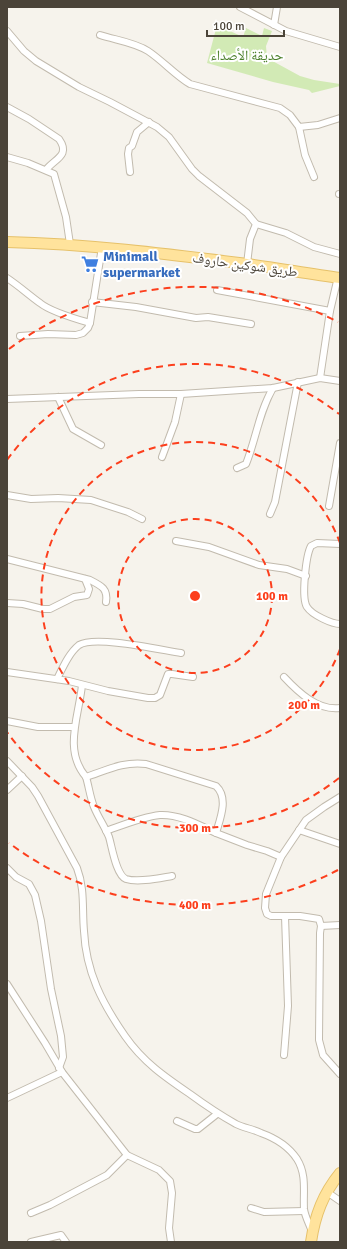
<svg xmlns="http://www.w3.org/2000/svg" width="347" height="1249" viewBox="0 0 347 1249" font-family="Signika,'Noto Naskh Arabic',sans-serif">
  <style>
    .green { fill: #d2eab5 }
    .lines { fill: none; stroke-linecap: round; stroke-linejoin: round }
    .minor-casing { stroke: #c2bbae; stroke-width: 8 }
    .primary-casing { stroke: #e6c16a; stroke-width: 12 }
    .minor { stroke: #fff; stroke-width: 6 }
    .primary { stroke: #ffe39c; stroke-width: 10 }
    .ring { fill: none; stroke: #fc3f1d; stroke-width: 2; stroke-dasharray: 7 5 }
    .labels { text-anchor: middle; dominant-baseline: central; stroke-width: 4; stroke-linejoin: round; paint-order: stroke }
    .park-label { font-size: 14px; fill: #4a7f2a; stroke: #fff }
    .shop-label { font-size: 14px; font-weight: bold; fill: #366cbe; stroke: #fff; text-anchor: start }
    .street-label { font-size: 14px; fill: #4b4439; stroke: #fff }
    .centre { fill: #fc3f1d; stroke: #fff; stroke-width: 2 }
    .ring-label { font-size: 12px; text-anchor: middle; font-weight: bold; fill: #fc3f1d; stroke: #fff; stroke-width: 4; stroke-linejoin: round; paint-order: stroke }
  </style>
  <rect width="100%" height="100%" fill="#f6f3ec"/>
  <path class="green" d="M217 25 243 37 246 28 262 36 264 28 272 31 266 46 267 58 300 76 314 80 340 84V86L312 93 309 90 273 82 207 63Z"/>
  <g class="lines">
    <g class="minor-casing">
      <g id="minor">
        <path d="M240 7 286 31 340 47"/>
        <path d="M274 25 277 7"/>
        <path d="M7 31 24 51 36 61 79 87 110 102 157 127 169 137 192 169 199 176 247 213 256 224 250 239 247 264"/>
        <path d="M100 35C115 40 134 42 148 51 163 61 175 75 190 84L280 108 290 115 299 127 318 125 340 118"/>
        <path d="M7 107 29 119 59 139C71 156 54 159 46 170"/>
        <path d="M299 127 305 155 314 177"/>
        <path d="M7 157 28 163 54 174 66 217 70 244"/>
        <path d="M130 172 128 154 129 148 132 146 137 132 149 122"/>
        <path d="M339 194H340"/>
        <path d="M256 224 286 233 314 247 340 254"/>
        <path d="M7 278C19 286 29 295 40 303 51 312 76 319 90 323"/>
        <path d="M217 290 330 311"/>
        <path d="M92 302 136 307 196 318 208 317 251 324"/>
        <path d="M20 336 48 334 76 335 83 333 88 328 90 323 102 247"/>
        <path d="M320 378 330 311 338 277"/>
        <path d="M58 397 73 429 101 445"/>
        <path d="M7 399 139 394H181L273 388 320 378 340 381"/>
        <path d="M162 457 175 422 181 394"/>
        <path d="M237 468 246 464C256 439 259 412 273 388"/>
        <path d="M7 495 31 499 58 498 91 500 128 512 142 519"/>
        <path d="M329 506 340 443"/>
        <path d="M270 514 275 502 298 382"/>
        <path d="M176 541 209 547 259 565 287 569 306 576"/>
        <path d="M340 544 317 543 311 546C306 555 301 598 307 607 312 615 332 624 340 624"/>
        <path d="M7 559 90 580C102 586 108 589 106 602"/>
        <path d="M7 603 23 604 43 609H50L74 597 87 595 89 589 85 579"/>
        <path d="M7 672 69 681 108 691 148 698H155L160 695 168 674H172L193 677"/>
        <path d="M284 677C298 692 318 711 340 708"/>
        <path d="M57 679C63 667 69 653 79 645 95 635 161 650 181 653"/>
        <path d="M82 685C79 716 63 750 86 777 107 770 124 761 146 764L216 786C229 798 220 819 216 833 199 825 179 814 160 815 142 817 123 825 106 831"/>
        <path d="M7 721 38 727H74"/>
        <path d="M7 761 32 787 38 796 77 868C85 889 82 909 84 931 86 972 102 1003 125 1036 143 1062 165 1077 190 1094 205 1105 220 1115 236 1124 244 1128 253 1129 261 1133 275 1138 289 1147 297 1159 307 1175 303 1192 304 1209 305 1217 310 1225 312 1232"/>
        <path d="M86 777C89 787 90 797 94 807 98 817 105 827 109 837 112 847 116 875 126 879 138 883 160 878 172 876"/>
        <path d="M7 790 22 776"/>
        <path d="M340 797 324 807 306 820 281 857 266 894 265 908 267 914 271 916H300L319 919 321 926 320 933 319 1040 323 1055 340 1074"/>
        <path d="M299 830 340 844"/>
        <path d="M216 833 247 845 267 851 281 857"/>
        <path d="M7 868 16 877 29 884 35 895 41 921 51 989 61 1036 63 1057 59 1068"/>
        <path d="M321 926 340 925"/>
        <path d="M7 984 45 1043 62 1072 127 1155 159 1170 170 1181 172 1193 169 1228 171 1242"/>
        <path d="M284 1055 288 1006 285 916"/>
        <path d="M7 1098 62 1072"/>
        <path d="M177 1121 195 1129H198L217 1114"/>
        <path d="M327 1192 340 1201"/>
        <path d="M251 1208 264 1212 304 1211"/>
        <path d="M31 1213 50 1205 107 1175 127 1155"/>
        <path d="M31 1242 61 1235 66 1242"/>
      </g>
    </g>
    <g class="primary-casing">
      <g id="primary">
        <path d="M7 242C88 244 167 254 247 264 278 268 309 274 340 278"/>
        <path d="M311 1242C315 1215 323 1194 340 1173"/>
      </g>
    </g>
    <use href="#minor" class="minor"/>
    <use href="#primary" class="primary"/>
  </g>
  <g class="ring">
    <circle cx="195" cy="596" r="77"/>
    <path d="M340 649A154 154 0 1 1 340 543"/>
    <path d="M339 778A232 232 0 0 1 7 732M7 460A232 232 0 0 1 339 414"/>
    <path d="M338 870A309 309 0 0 1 9 843M9 349A309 309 0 0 1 338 322"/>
  </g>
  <defs>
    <g id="supermarket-bare" transform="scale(1.38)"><path d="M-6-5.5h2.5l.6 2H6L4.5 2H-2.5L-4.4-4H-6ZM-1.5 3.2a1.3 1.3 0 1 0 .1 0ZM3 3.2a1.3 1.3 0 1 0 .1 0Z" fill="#3f7fe0" stroke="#fff" stroke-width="2.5" paint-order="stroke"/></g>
  </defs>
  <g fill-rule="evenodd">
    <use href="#supermarket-bare" x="90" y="264"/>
  </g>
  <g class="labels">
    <g class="park-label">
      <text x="247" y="55">حديقة الأصداء</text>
    </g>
    <g class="shop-label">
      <text x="103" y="256">Minimall<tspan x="103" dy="16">supermarket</tspan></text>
    </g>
    <g class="street-label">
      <text transform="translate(245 265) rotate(8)">طريق شوكين حاروف</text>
    </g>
  </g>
  <circle cx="195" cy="596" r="6" class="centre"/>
  <g class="ring-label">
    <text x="272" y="600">100 m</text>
    <text x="304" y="709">200 m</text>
    <text x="195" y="832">300 m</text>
    <text x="195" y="909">400 m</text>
  </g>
  <rect width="347" height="1249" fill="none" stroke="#4b4439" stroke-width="16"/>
  <path d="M207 30v6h77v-6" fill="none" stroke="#4b4439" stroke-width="2"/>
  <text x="213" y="30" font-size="12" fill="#4b4439" stroke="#ffffff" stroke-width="3" paint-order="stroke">100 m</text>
</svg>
